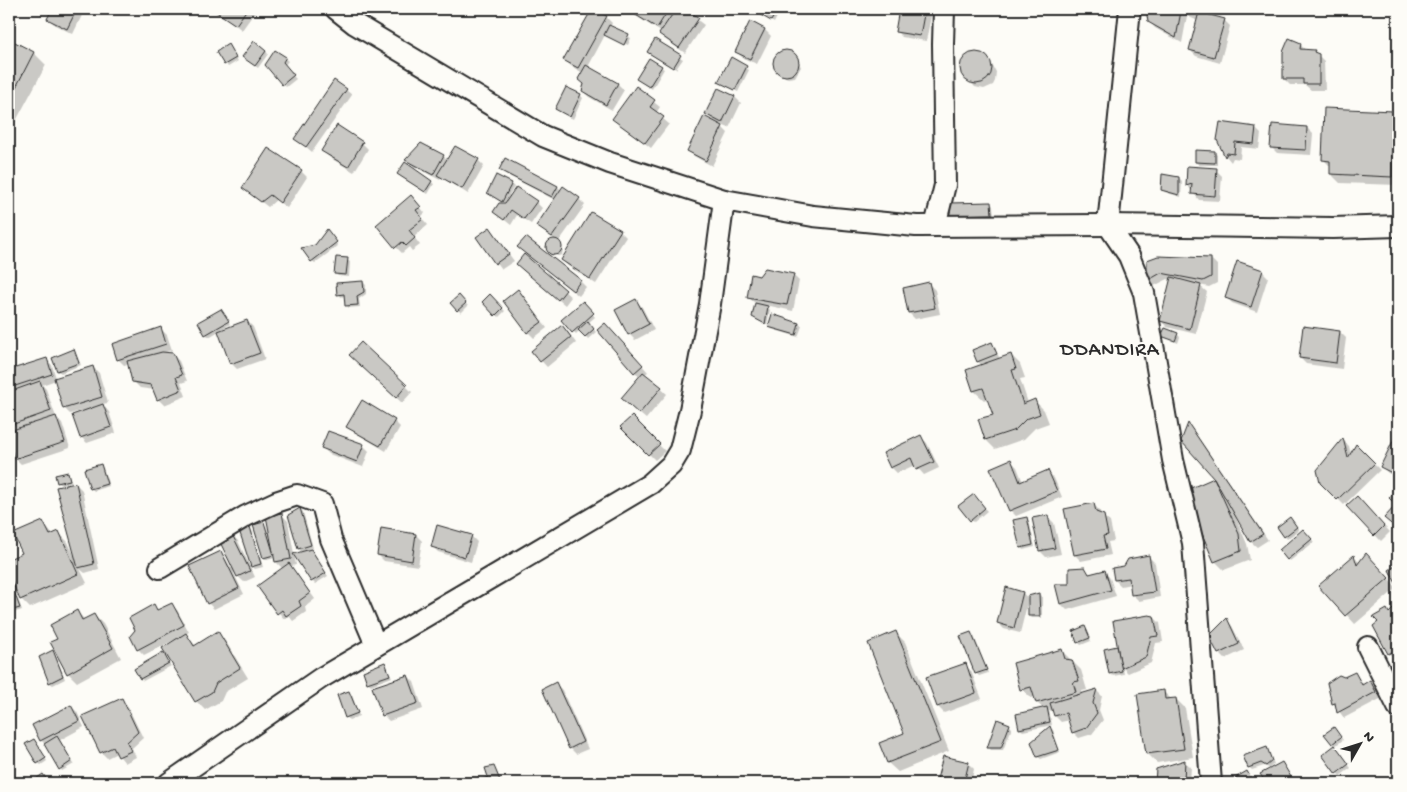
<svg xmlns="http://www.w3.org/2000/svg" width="1407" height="792" viewBox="0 0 1407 792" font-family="'Gochi Hand',sans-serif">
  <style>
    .shadow { fill: #0003 }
    .building { fill: #c9c8c4; stroke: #2b2b2b }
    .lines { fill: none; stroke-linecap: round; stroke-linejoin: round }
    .street-casing { stroke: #2b2b2b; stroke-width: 24 }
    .street { stroke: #fdfcf7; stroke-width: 20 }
    .labels { text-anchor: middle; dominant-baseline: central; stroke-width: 4; stroke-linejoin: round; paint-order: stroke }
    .quarter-label { font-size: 20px; letter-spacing: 1px; fill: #2b2b2b; stroke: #fdfcf7 }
  </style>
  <rect width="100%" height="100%" fill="#fdfcf7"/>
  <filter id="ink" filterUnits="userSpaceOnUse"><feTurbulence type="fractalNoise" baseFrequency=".02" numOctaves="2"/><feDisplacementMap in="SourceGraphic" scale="10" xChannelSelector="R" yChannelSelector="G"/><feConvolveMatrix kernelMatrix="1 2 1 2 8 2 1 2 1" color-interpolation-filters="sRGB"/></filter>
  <g filter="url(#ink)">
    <g class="shadow">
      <path d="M54 9H85L73 34 55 25 49 19Z"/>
      <path d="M214 9H257L242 30Z"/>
      <path d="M593 9 606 17 612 23 610 27 631 38 628 45 605 35 588 67 618 84 624 90 612 110 589 97 583 91 585 84 583 73 571 66 565 60Z"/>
      <path d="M625 9H683L704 25 685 53 666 40 660 34 661 32Z"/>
      <path d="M760 9H781L774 23 758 13Z"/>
      <path d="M900 9 925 10 931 16 926 41 902 37 896 31Z"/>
      <path d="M1148 9H1202L1200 13 1224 20 1230 26 1220 63 1196 56 1190 50 1198 21 1187 16 1182 43 1155 28 1149 21Z"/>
      <path d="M751 23 765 30 771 36 757 64 743 58 737 52Z"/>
      <path d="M9 40 34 53 46 65 9 134Z"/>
      <path d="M655 41 683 59 676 69 651 54Z"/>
      <path d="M1300 44 1306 51H1314L1324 61 1325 90H1311L1305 85H1290L1284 79Z"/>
      <path d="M230 49 238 61 228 67 218 52Z"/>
      <path d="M266 51 268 54 258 68 247 60Z"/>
      <path d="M275 51 288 61 284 66 296 79 286 87 266 65Z"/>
      <path d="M785 52 789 53 798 60 801 67 795 77 788 78 781 75 774 65 779 55Z"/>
      <path d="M970 54H980L991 63 996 72 995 81 993 85 984 89 975 87 962 73 961 69 963 60Z"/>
      <path d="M732 59 749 70 738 92 720 82Z"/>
      <path d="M661 67 664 69 652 89 637 79Z"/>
      <path d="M636 88 660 107 656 113 669 124 651 148 614 119Z"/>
      <path d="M718 89 735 97 741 103 729 128 719 124 728 133 712 166 694 156 688 150 715 123 707 114Z"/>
      <path d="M346 90 352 95 312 152 296 138Z"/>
      <path d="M580 95 583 98 573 119 557 109Z"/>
      <path d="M1393 112 1398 118V185L1340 183 1331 174V167L1324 160Z"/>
      <path d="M1255 128 1261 134 1259 149 1241 147 1240 159 1233 158 1231 162 1226 156 1219 140Z"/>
      <path d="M1307 128 1313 134 1311 155 1277 153 1271 147Z"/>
      <path d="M362 143 368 149 354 172 329 157 323 151Z"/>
      <path d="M1214 152 1217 155V165H1199L1196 162Z"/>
      <path d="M443 156 448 160H478L484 166 468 194 441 177 440 180 413 166 407 160Z"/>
      <path d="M405 164 434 184 428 194 401 176Z"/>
      <path d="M501 169 558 187 562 191 579 199 585 205 558 243 563 249 562 255 558 256 549 252 547 248 548 244 555 240 537 225 555 200 507 175Z"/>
      <path d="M1216 170 1222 176 1220 201 1199 200 1187 185Z"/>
      <path d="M301 171 307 177 287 208 276 200 268 207 243 188Z"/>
      <path d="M1179 178 1182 181 1181 197 1165 192 1162 190Z"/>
      <path d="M511 184 514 187 509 195 536 202 542 208 531 224 517 215 511 225 501 217 507 204 488 193Z"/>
      <path d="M417 203 425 213 421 217 428 225 414 237 420 245 412 251 409 247 402 253 396 247Z"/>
      <path d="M991 203 993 206 994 216 952 218 949 215 951 204Z"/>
      <path d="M490 228 514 261 502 269 477 237Z"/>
      <path d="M620 231 626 237 596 284 568 266 562 260Z"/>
      <path d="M329 233 338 246 315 263 312 261 316 246Z"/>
      <path d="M525 253 580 281 586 287 579 296Z"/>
      <path d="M524 256 571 297 565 305 523 270Z"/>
      <path d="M1211 259 1217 265V283L1209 287 1199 285 1207 292 1196 334 1167 327 1161 321 1172 280 1168 279 1154 286 1148 281V261Z"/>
      <path d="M347 260 350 262 349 277 338 276 335 273Z"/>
      <path d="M1262 271 1268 277 1257 312 1232 303 1226 297Z"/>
      <path d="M793 275 799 281 793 311 766 305 770 310 767 325 756 319V304L748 297 759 277Z"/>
      <path d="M363 282 366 285V294L359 299 360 307 349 308 346 305 345 296 341 297 339 294Z"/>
      <path d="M929 284 935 290 940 314 915 319 909 313Z"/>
      <path d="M518 291 547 328 534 338 528 332Z"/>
      <path d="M490 296 505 311 499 317 483 302Z"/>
      <path d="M459 297 468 306 461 313 452 303Z"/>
      <path d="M636 301 642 307 654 330 635 340 629 334Z"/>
      <path d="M583 303 595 317 588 323 596 332 588 339 580 330 576 334 563 320Z"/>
      <path d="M221 310 230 324 221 330 222 331 247 321 253 327 265 359 237 369 231 363 219 331 209 337 206 334Z"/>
      <path d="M799 324 802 326 798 337 772 329 769 327Z"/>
      <path d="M161 329 167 335 172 350 162 353 173 355 179 361 187 381 181 383 186 396 164 405 158 399 155 390 140 388 133 381 129 364 124 365 118 359Z"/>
      <path d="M611 330 648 372 645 374 667 394 646 419 628 404 640 377 635 372Z"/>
      <path d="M568 332 576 343 547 367 532 351Z"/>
      <path d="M1340 332 1346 338 1342 369 1306 364 1300 358Z"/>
      <path d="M1177 334 1180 337 1178 343 1163 336Z"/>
      <path d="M992 343 1000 359 1011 355 1020 364 1025 378 1020 379 1028 403 1035 401 1044 410 1049 423 1035 428 1024 439 995 449 986 440 979 420 994 415 988 398 984 400 974 391 968 370 982 365 978 362 974 350Z"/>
      <path d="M74 351 81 365 61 373 58 371Z"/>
      <path d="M46 359 52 365 56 378 93 367 99 373 108 403 102 404 109 412 116 433 87 443 81 437 80 411 70 414 64 408 56 380 42 385 46 389 56 417 62 423 70 448 21 464 15 458 9 438V432L17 429 12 424 9 415V371Z"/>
      <path d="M357 361 406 386 412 392 402 403Z"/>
      <path d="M632 418 665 451 655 460 622 427Z"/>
      <path d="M394 421 400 427 386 451 354 432 348 426Z"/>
      <path d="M1188 426 1194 431 1268 540 1257 547 1251 542 1238 517 1236 518 1247 544 1250 560 1224 570 1215 561 1185 491 1216 479Z"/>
      <path d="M921 437 927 443 939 468 924 475 915 465 897 473 891 467Z"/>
      <path d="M1395 438 1398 440V478L1388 473 1382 467Z"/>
      <path d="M1343 440 1349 446 1351 455 1356 446 1380 470 1344 505 1321 482Z"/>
      <path d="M363 445 369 451 363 467 329 454 323 448Z"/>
      <path d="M1011 461 1017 467 1023 482 1048 472 1054 478 1062 497 1016 516 1010 510Z"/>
      <path d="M101 465 103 468 109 486 94 491 91 488Z"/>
      <path d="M67 473 72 482 61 485 58 482Z"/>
      <path d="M76 484 82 490 99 569 85 573 80 569 87 583 30 608 21 599 9 572V560L23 553 42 522 53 535 59 533 68 542 74 555H75Z"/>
      <path d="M1397 491H1398V530L1386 518 1398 505 1391 498Z"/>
      <path d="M976 498 987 511 974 522 971 520Z"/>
      <path d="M1357 498 1390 532 1381 541 1348 507Z"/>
      <path d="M1094 505 1100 511 1101 515 1110 522 1114 541 1108 542 1111 555 1081 561 1075 555Z"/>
      <path d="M300 509 303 512 313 548 309 549 328 576 315 584 312 581 303 553 299 549Z"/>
      <path d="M282 515 288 521 296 565 291 566 315 599 305 607 306 612 293 621 289 616 284 619 258 586 283 569 276 562 275 558 267 560 264 558 255 526 263 524 266 526 270 541H272Z"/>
      <path d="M1048 517 1054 523 1061 554 1046 557 1040 551 1034 519Z"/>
      <path d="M1027 518 1029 521 1035 547 1023 550 1021 547Z"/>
      <path d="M1293 521 1299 530 1287 539 1285 536Z"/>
      <path d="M250 528 252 531 263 567 255 569 252 567 241 531Z"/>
      <path d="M1303 530 1314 542 1290 561 1288 559Z"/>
      <path d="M232 535 238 541 255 577 244 582 233 572 244 594 214 609 208 603 220 553 226 559 231 568 233 567Z"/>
      <path d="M416 535 422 541 418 566 384 561 378 555Z"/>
      <path d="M471 536 477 542 471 562 438 552 432 546Z"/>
      <path d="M1149 557 1155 563 1160 597 1139 601 1133 595 1131 584 1121 586 1115 580 1125 567Z"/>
      <path d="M1354 557 1360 563H1375L1397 588 1355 624 1320 586Z"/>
      <path d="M1084 569 1091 575 1104 572 1110 578 1116 596 1067 610 1061 604 1070 585Z"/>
      <path d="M9 588H11L14 590 22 610 9 614Z"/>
      <path d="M1023 593 1029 600 1039 594 1042 597V618H1032L1029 615 1028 601 1020 633 1004 629 998 623Z"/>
      <path d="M171 604 177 610 189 632 185 634 196 646 217 633 226 642 248 678 225 692 221 701 205 710 196 701 174 640 144 655 138 649 154 606 159 611Z"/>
      <path d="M1398 606V657L1395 659 1389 653 1379 622Z"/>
      <path d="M77 612 85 620 94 615 103 624 121 658 77 682 68 673 58 639Z"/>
      <path d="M1154 617 1160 623 1163 642 1156 643 1151 663 1128 673 1123 668 1124 674 1113 676 1110 673 1117 648 1119 651Z"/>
      <path d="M1227 620 1232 626 1244 650 1225 659 1219 653Z"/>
      <path d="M1085 627 1091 641 1081 645 1078 642Z"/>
      <path d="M896 633 905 642 949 751 898 772 888 763 881 744 905 734Z"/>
      <path d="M971 633 974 636 988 673 979 676 977 674 962 637Z"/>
      <path d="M1062 651 1081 670 1087 690 1082 691 1083 695 1096 690 1102 696 1099 710 1103 720 1092 734 1079 738 1073 732 1069 720 1061 722 1055 716 1053 710 1049 711 1052 725 1023 731 1020 729 1044 709 1037 703 1036 697 1031 698 1022 689Z"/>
      <path d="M52 652 55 654 65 679 53 685 50 683 41 658Z"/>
      <path d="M163 654 171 666 143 681 135 669Z"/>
      <path d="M385 664 392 677 371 685 368 682Z"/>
      <path d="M965 665 971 671 982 699 944 713 938 707Z"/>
      <path d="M1355 673 1364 685 1370 682 1376 688 1382 698 1344 718 1333 703 1344 679Z"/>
      <path d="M408 676 414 682 423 709 389 721 383 715Z"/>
      <path d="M556 684 562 690 588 749 576 754 570 748Z"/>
      <path d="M1163 691 1172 700 1176 699 1185 708 1193 757 1157 763 1148 754 1138 695Z"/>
      <path d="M349 692 352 695 359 716 349 720 346 717Z"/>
      <path d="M121 699 127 705 143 738 132 748 136 757 125 763 117 753 107 758 101 752Z"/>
      <path d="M71 706 77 712 84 727 60 740 74 764 62 771 46 745 41 740Z"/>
      <path d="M1009 725 1012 728 1003 750H991L988 747Z"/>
      <path d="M1050 728 1053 730 1060 752 1041 759 1038 757 1033 742Z"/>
      <path d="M1336 731 1343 740 1335 746 1333 743Z"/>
      <path d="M36 743 47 761 41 765 38 763Z"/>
      <path d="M1267 748 1274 764 1269 768 1264 766 1252 770 1249 767Z"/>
      <path d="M1337 750 1351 768 1340 776 1337 773Z"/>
      <path d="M943 757 968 763 974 769 971 783H938Z"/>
      <path d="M1185 762 1191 767 1190 783H1156L1157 770Z"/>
      <path d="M1282 763 1292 780 1287 783H1267L1262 774Z"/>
      <path d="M493 767 496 770 501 783H476L490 778Z"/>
      <path d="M1247 773 1254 783H1240L1237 778Z"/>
    </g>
    <g class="building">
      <path d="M52 9H77L67 29 47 19Z"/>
      <path d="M212 9H247L236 25Z"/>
      <path d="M592 9 607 16 578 68 563 60Z"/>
      <path d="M626 9H669L657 28Z"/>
      <path d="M676 9H686L699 18 679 48 659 34Z"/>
      <path d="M759 9H778L771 21 757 13Z"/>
      <path d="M899 9H925L920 36 895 32Z"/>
      <path d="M1146 9H1193L1190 15 1181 11 1176 38 1148 22Z"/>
      <path d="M1199 12 1225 19 1214 57 1189 50Z"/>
      <path d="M750 21 765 29 750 59 735 52Z"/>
      <path d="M609 25 629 34 624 45 604 35Z"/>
      <path d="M1289 38 1301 43 1300 49 1315 50 1314 52 1319 54V84H1303V79H1283V52Z"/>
      <path d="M9 39 34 52 9 101Z"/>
      <path d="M655 39 681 55 673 68 647 52Z"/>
      <path d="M254 41 266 51 255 66 242 57Z"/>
      <path d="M228 44 236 58 224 65 216 52Z"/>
      <path d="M275 50 286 57 283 62 294 75 282 85 265 65Z"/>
      <circle cx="786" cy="63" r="13"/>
      <circle cx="976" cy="68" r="16"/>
      <path d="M731 57 747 66 735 90 718 82Z"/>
      <path d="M649 58 662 66 649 87 636 79Z"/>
      <path d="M586 65 618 83 606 105 582 91 584 84 578 79Z"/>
      <path d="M334 80 347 89 306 147 294 139Z"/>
      <path d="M636 86 655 100 650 107 664 117 645 143 612 119Z"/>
      <path d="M566 87 581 94 570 117 555 109Z"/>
      <path d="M718 88 735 96 722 123 705 114Z"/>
      <path d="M1324 108 1393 111 1392 177 1330 174V161L1322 160Z"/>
      <path d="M704 116 723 126 706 161 687 151Z"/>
      <path d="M1220 122 1256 127 1254 144 1235 142 1234 154 1227 153 1225 157 1217 140Z"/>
      <path d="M1272 124 1307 127 1306 150 1270 148Z"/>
      <path d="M337 125 363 142 348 167 321 151Z"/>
      <path d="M421 143 444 155 433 175 405 160Z"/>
      <path d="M455 146 479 159 462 189 437 175Z"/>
      <path d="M268 148 302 170 280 203 270 195 261 202 242 188Z"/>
      <path d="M1195 150 1215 151V163L1195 162Z"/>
      <path d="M505 158 558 186 552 197 499 170Z"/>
      <path d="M405 162 432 181 425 192 397 174Z"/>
      <path d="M1187 166 1217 168 1215 196 1191 194 1192 184 1186 186Z"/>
      <path d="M1162 174 1179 177V195L1161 190Z"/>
      <path d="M496 175 512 183 502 202 487 193Z"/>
      <path d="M563 186 580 198 552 237 536 226Z"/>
      <path d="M516 187 537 201 524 219 511 210 504 220 493 212 499 203H505Z"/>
      <path d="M411 195 421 207 416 210 423 219 409 230 415 238 406 246 402 242 395 248 376 225Z"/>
      <path d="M991 202 992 214 948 215 950 203Z"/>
      <path d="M591 212 621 230 590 279 561 260Z"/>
      <path d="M490 227 509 254 495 264 476 237Z"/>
      <path d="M327 229 337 242 311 262 301 248 315 245Z"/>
      <path d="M526 237 581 280 573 291 517 247Z"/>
      <circle cx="554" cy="247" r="8"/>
      <path d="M524 254 566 290 558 300 516 264Z"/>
      <path d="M1158 256 1211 258V277L1203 281 1161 273 1147 281V260Z"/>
      <path d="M336 257 348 258 346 275 334 274Z"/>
      <path d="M1237 261 1263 270 1251 307 1225 298Z"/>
      <path d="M765 268 794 274 787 305 747 298 751 274 759 276Z"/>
      <path d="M1171 277 1201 285 1190 329 1160 321Z"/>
      <path d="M363 281 364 292 357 296 358 305 345 306 344 294 337 295 336 283Z"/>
      <path d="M929 282 935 308 908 313 903 288Z"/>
      <path d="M518 289 542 322 527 333 503 301Z"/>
      <path d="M490 294 503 308 495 316 482 302Z"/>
      <path d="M459 295 466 303 457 311 450 303Z"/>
      <path d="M636 299 649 324 628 335 615 310Z"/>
      <path d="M583 301 594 313 572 333 561 320Z"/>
      <path d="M755 303 768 306 765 324 752 317Z"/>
      <path d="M221 309 229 321 205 335 198 322Z"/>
      <path d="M772 314 799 323 796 335 768 327Z"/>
      <path d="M247 320 260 353 230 364 218 331Z"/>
      <path d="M588 321 594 329 585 337 578 330Z"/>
      <path d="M605 323 643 365 634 373 597 330Z"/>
      <path d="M562 325 571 337 540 362 531 351Z"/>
      <path d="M1303 326 1340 331 1336 363 1299 358Z"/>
      <path d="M161 327 166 344 117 360 112 344Z"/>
      <path d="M1165 328 1178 333 1175 341 1161 336Z"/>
      <path d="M361 342 407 385 396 398 349 355Z"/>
      <path d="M992 342 997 354 977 362 972 350Z"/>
      <path d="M74 349 79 363 57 371 52 358Z"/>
      <path d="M162 352 173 353 182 375 176 377 181 390 157 400 151 385 132 382 127 361Z"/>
      <path d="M1011 354 1016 369 1012 370 1023 404 1035 399 1040 414 1026 419 1015 430 985 440 978 419 993 415 983 388 973 391 966 370Z"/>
      <path d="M47 358 52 374 9 388V370Z"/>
      <path d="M93 366 102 397 63 409 54 378Z"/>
      <path d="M643 372 662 387 639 414 621 398Z"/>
      <path d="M40 381 51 411 11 425 9 419V392Z"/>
      <path d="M362 400 395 420 380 446 346 427Z"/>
      <path d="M103 404 111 427 80 438 72 415Z"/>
      <path d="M56 416 65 442 14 459 9 442V431Z"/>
      <path d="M632 416 660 444 648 455 620 427Z"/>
      <path d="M1188 423 1263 534 1250 542 1214 478 1181 441Z"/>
      <path d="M328 431 364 444 357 462 321 448Z"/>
      <path d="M921 435 934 462 916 470 911 458 890 468 883 453Z"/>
      <path d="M1395 437 1398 439V476L1380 467Z"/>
      <path d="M1343 438 1348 458 1356 444 1375 463 1337 500 1320 483 1317 470Z"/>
      <path d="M1011 459 1020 482 1048 470 1057 491 1009 511 990 468Z"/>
      <path d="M101 464 107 484 90 489 84 469Z"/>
      <path d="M68 472 70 480 57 483 55 475Z"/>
      <path d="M1214 478 1239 534 1241 551 1214 562 1184 491Z"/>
      <path d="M76 483 94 564 78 568 56 487Z"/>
      <path d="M1397 489 1398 526 1396 528 1384 518 1396 505 1389 498Z"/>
      <path d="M974 494 985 508 970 521 958 506Z"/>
      <path d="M1357 496 1384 526 1374 536 1346 506Z"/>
      <path d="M1094 503 1096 512 1104 515 1108 535 1103 536 1106 549 1074 555 1064 509Z"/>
      <path d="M300 508 311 545 298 549 288 515Z"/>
      <path d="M282 513 291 559 275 562 266 516Z"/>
      <path d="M1048 515 1055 548 1039 551 1032 518Z"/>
      <path d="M1027 517 1033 545 1020 548 1013 520Z"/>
      <path d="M1290 517 1297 527 1284 537 1277 527Z"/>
      <path d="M43 521 50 535 59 531 78 574 20 600 9 575V559L22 553 13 534Z"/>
      <path d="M264 522 274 555 263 558 253 525Z"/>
      <path d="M437 525 472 535 465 557 431 547Z"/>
      <path d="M250 527 261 564 251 567 239 530Z"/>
      <path d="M381 528 416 534 412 561 377 555Z"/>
      <path d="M1303 529 1312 539 1287 560 1279 550Z"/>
      <path d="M232 534 250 571 237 577 219 540Z"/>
      <path d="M311 549 326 573 311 582 293 554Z"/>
      <path d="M221 551 239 588 207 604 189 566Z"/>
      <path d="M1366 553 1389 578 1345 616 1318 586 1354 555 1357 565Z"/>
      <path d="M1149 555 1155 592 1131 595 1129 578 1114 580 1112 568 1124 566 1128 559Z"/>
      <path d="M289 563 310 593 299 601 301 606 286 616 282 610 277 614 257 586Z"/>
      <path d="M1398 564V587L1389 570Z"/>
      <path d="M1085 567 1089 574 1105 570 1111 590 1060 604 1055 584H1069V568Z"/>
      <path d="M12 586 20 608 9 611V587Z"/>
      <path d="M1006 587 1023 592 1014 628 997 623Z"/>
      <path d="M1039 593 1040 616H1028V596Z"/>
      <path d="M172 603 184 625 137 650 130 636 135 630 129 618 154 604 157 610Z"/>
      <path d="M1398 604V649L1388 654 1373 626 1378 622 1373 617 1387 609 1389 613Z"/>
      <path d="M77 610 82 620 94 614 113 648 67 674 50 642 57 639 50 625Z"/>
      <path d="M1149 615 1154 616 1158 636 1151 637 1146 657 1121 668 1113 621Z"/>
      <path d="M1227 618 1239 644 1218 654 1209 636Z"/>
      <path d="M1085 626 1090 638 1077 643 1073 631Z"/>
      <path d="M218 631 240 668 216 683 212 692 195 702 162 648 186 633 194 646Z"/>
      <path d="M896 631 941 742 887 763 879 743 904 733 868 643Z"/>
      <path d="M971 632 987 670 975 674 960 636Z"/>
      <path d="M1117 646 1122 671 1109 674 1104 649Z"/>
      <path d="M1062 649 1065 659 1072 660 1079 681 1073 682 1076 692 1036 703 1031 687 1020 690 1013 663Z"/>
      <path d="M53 650 63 676 49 683 39 657Z"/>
      <path d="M163 652 169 663 140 679 134 669Z"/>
      <path d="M385 662 390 675 367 683 363 671Z"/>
      <path d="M966 663 976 693 937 707 926 677Z"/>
      <path d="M1355 672 1362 685 1370 680 1376 692 1337 713 1335 703 1332 704 1327 683 1339 675 1344 677Z"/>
      <path d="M408 675 418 703 382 716 372 687Z"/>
      <path d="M556 682 583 742 569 749 542 689Z"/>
      <path d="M1097 689 1093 703 1097 713 1086 728 1072 733 1066 713 1054 716 1050 703Z"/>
      <path d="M1164 690 1165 699 1176 698 1184 749 1146 754 1137 694Z"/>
      <path d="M349 691 358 713 345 718 337 695Z"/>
      <path d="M122 698 138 732 127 742 131 751 118 757 113 747 100 753 82 716Z"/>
      <path d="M71 705 79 721 40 741 32 725Z"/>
      <path d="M1047 707 1050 722 1019 729 1016 714Z"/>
      <path d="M997 719 1010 724 1001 748H987Z"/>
      <path d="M1050 726 1059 750 1037 757 1031 742Z"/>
      <path d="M1334 727 1341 737 1332 744 1324 734Z"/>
      <path d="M57 736 72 761 59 770 44 744Z"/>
      <path d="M34 739 46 758 37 764 25 744Z"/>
      <path d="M1335 745 1349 764 1336 774 1322 755Z"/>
      <path d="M1267 747 1272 761 1266 766 1261 763 1248 768 1243 756Z"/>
      <path d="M943 756 969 762 964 783H936Z"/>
      <path d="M1185 760 1184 781 1175 783H1155L1156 769Z"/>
      <path d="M1282 762 1291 777 1279 783H1266L1260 774Z"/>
      <path d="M494 766 501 783H473L488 777 485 768Z"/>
      <path d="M1247 771 1253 782 1238 783 1235 778Z"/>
      <path d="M43 774 49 783H30Z"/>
    </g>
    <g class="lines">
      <g class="street-casing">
        <g id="street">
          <path d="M336 9 355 24 543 136 610 163 724 200 813 216 916 226 1108 225 1333 228 1398 226"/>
          <path d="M1130 9 1108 225 1129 256 1144 293 1173 460 1193 543 1211 783"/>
          <path d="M935 226 945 185 943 44 944 9"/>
          <path d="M160 568 246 516 276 502 297 495 322 504 331 539 376 645"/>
          <path d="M1368 647 1398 707"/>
          <path d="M169 783 321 678 650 484 671 465 680 450 690 410 710 304 724 200"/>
        </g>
      </g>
      <use href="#street" class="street"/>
    </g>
  </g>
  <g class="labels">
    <g class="quarter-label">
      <text x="1110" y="351">DDANDIRA</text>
    </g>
  </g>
  <rect width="1407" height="792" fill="none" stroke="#fdfcf7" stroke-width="30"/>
  <rect x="15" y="15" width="1377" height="762" fill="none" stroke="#2b2b2b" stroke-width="2" filter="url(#ink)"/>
  <g transform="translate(1360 744) rotate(51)" stroke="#fdfcf7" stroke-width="4" paint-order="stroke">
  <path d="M0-4L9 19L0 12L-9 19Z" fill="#2b2b2b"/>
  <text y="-8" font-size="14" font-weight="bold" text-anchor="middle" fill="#2b2b2b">N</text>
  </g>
</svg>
